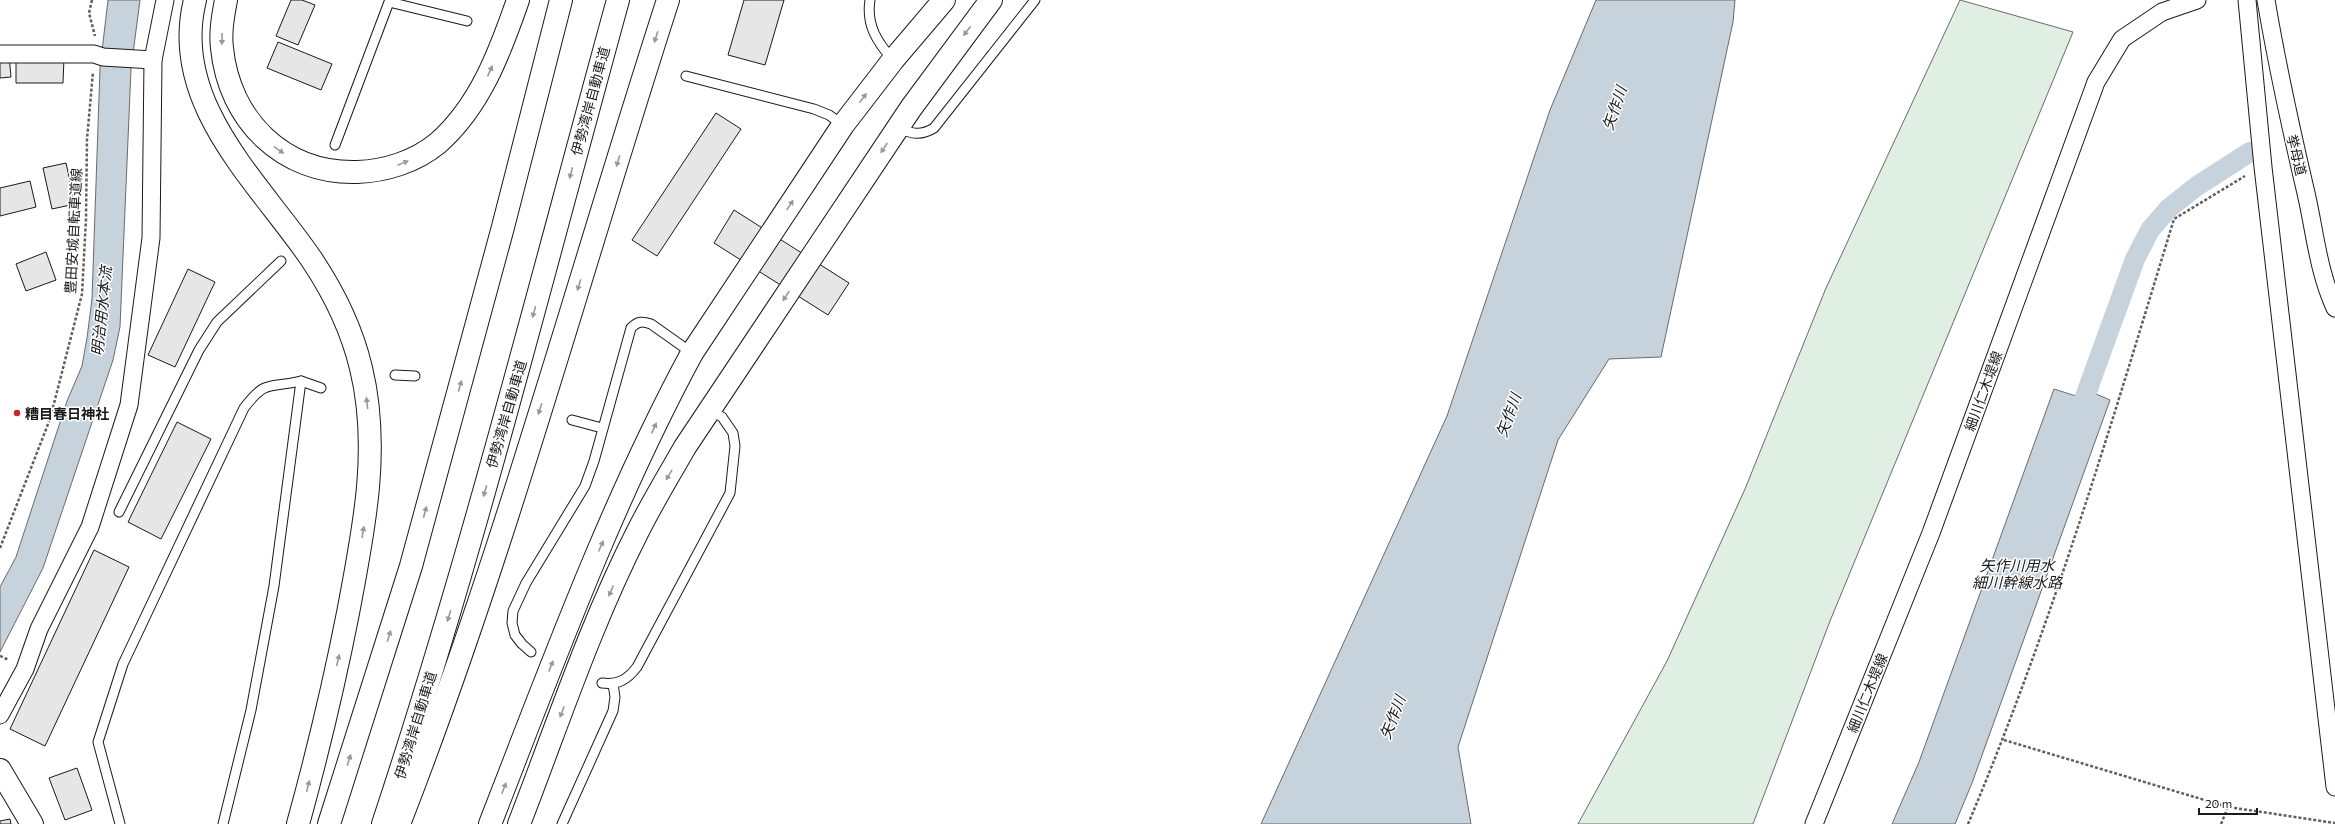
<svg xmlns="http://www.w3.org/2000/svg" width="2335" height="824" viewBox="0 0 2335 824" font-family="Commissioner,'Noto Sans JP',sans-serif">
  <style>
    .green { fill: #e0efe3; stroke: #6a6a6a }
    .water { fill: #c6d2dc; stroke: #6a6a6a }
    .lines { fill: none; stroke-linecap: round; stroke-linejoin: round }
    .canal { stroke: #c6d2dc; stroke-width: 20 }
    .building { fill: #e6e6e6; stroke: #1a1a1a }
    .service-casing { stroke: #1a1a1a; stroke-width: 11 }
    .minor-casing { stroke: #1a1a1a; stroke-width: 19 }
    .tertiary-casing { stroke: #1a1a1a; stroke-width: 24 }
    .motorway-casing { stroke: #1a1a1a; stroke-width: 24 }
    .path { stroke: #5f5f5f; stroke-width: 2.5; stroke-dasharray: 3 2; stroke-linecap: butt }
    .service { stroke: #fff; stroke-width: 9 }
    .minor { stroke: #fff; stroke-width: 17 }
    .tertiary { stroke: #fff; stroke-width: 22 }
    .motorway { stroke: #fff; stroke-width: 22 }
    .oneway { fill: #989898 }
    .poi-dot { fill: #c62828; stroke: #fff; stroke-width: 1.5 }
    .labels { text-anchor: middle; dominant-baseline: central; stroke-width: 3; stroke-linejoin: round; paint-order: stroke }
    .street-label { font-size: 14px; fill: #1a1a1a; stroke: #fff }
    .poi-label { font-size: 14px; font-weight: bold; fill: #1a1a1a; stroke: #fff; text-anchor: start }
    .water-label { font-size: 15px; font-style: italic; fill: #1a1a1a; stroke: #fff }
  </style>
  <rect width="100%" height="100%" fill="#fff"/>
  <path class="green" d="M1960 0 2073 32 1830 621 1753 824H1578L1667 661 1745 489 1826 288Z"/>
  <g class="water">
    <path d="M108 0H140L131 69 120 327 113 360 43 568 0 652V587L16 557 67 401 82 366 87 338 92 299 100 68Z"/>
    <path d="M1596 0H1735L1733 22 1661 357 1609 359 1558 440 1458 747 1471 824H1261L1447 416 1550 110Z"/>
    <path d="M2083 376 2100 382 2096 394 2110 400 1972 783 1955 824H1892L1919 762 2054 389 2076 396Z"/>
  </g>
  <g class="lines">
    <path class="canal" d="M2082 405 2135 259 2150 230 2169 208 2197 186 2250 152"/>
  </g>
  <g class="building">
    <path d="M291 0H302L315 5 298 45 276 36Z"/>
    <path d="M744 0H784L765 65 728 55Z"/>
    <path d="M278 42 332 64 321 90 267 68Z"/>
    <path d="M9 55 11 77 0 78V56Z"/>
    <path d="M16 58H64L63 83H16Z"/>
    <path d="M716 113 741 129 657 256 632 240Z"/>
    <path d="M66 163 75 204 52 209 43 168Z"/>
    <path d="M30 181 36 207 0 216V188Z"/>
    <path d="M734 210 849 283 828 315 714 243Z"/>
    <path d="M46 252 56 280 26 291 16 264Z"/>
    <path d="M188 269 215 282 175 367 148 355Z"/>
    <path d="M177 422 211 439 161 539 128 522Z"/>
    <path d="M94 550 129 567 45 746 10 729Z"/>
    <path d="M77 768 92 810 65 820 49 778Z"/>
    <path d="M10 819 11 824H0V821Z"/>
  </g>
  <g class="lines">
    <g class="service-casing">
      <g id="service">
        <path d="M870 0C866 25 877 42 893 60"/>
        <path d="M686 76 814 109 829 115 843 125"/>
        <path d="M898 128C912 134 921 136 934 128L1035 0"/>
        <path d="M335 145 389 2 467 21"/>
        <path d="M395 375 415 376"/>
        <path d="M572 420 602 428"/>
        <path d="M119 512 199 350 217 322 281 261"/>
        <path d="M531 652 522 644 515 635 512 623 513 611 526 583 585 486 594 461 631 328C638 321 642 321 651 324L692 353"/>
        <path d="M602 683C618 685 627 680 637 667L730 493 735 446 733 433 722 417 711 411"/>
        <path d="M120 824 98 742 123 664 244 408C267 378 269 389 301 381"/>
        <path d="M223 824 251 710 274 586 301 381 321 388"/>
        <path d="M562 824 613 711 615 697 613 684"/>
      </g>
    </g>
    <g class="minor-casing">
      <g id="minor">
        <path d="M2247 0 2263 167 2335 787"/>
        <path d="M2266 0C2277 65 2291 129 2306 193 2315 232 2318 271 2335 308"/>
        <path d="M0 54H94L103 57 153 60"/>
        <path d="M0 715 25 669 39 629 90 527 129 405 151 238 153 60 165 0"/>
        <path d="M1814 824 1931 533 2096 82 2122 39 2162 12 2197 0"/>
      </g>
    </g>
    <g class="tertiary-casing">
      <path id="tertiary" d="M0 770 32 824"/>
    </g>
    <g class="motorway-casing">
      <g id="motorway">
        <path d="M195 0C169 104 260 183 312 260 334 293 352 330 361 368 381 450 363 533 348 613 334 684 317 755 298 824"/>
        <path d="M226 0C223 16 220 32 222 48 229 120 283 174 357 172 385 171 415 162 438 143 480 106 500 52 518 0"/>
        <path d="M329 824 411 566 503 227 561 0"/>
        <path d="M383 824C473 553 542 276 618 0"/>
        <path d="M399 824C504 555 579 275 668 0"/>
        <path d="M490 824C552 665 611 503 692 353L843 125 893 60 944 0"/>
        <path d="M519 824C557 726 590 625 638 531 652 503 669 475 685 447L911 108 991 0"/>
      </g>
    </g>
    <g class="path">
      <path d="M92 0 89 13 95 36"/>
      <path d="M0 548 50 419 82 294 86 219 87 139 93 72"/>
      <path d="M0 656 9 660"/>
      <path d="M2004 740 2228 807 2335 823"/>
      <path d="M1968 824C2051 628 2112 422 2174 219L2245 176"/>
      <path d="M2221 824 2228 807"/>
    </g>
    <use href="#service" class="service"/>
    <use href="#minor" class="minor"/>
    <use href="#tertiary" class="tertiary"/>
    <use href="#motorway" class="motorway"/>
  </g>
  <defs><path id="oneway-solid" d="M-6-.8H1V-3.2L6.5 0L1 3.2V.8H-6Z"/></defs>
  <g class="oneway">
    <use href="#oneway-solid" transform="translate(967 31) rotate(127)"/>
    <use href="#oneway-solid" transform="translate(656 37) rotate(108)"/>
    <use href="#oneway-solid" transform="translate(222 39) rotate(91)"/>
    <use href="#oneway-solid" transform="translate(490 71) rotate(-65)"/>
    <use href="#oneway-solid" transform="translate(863 98) rotate(-54)"/>
    <use href="#oneway-solid" transform="translate(884 148) rotate(123)"/>
    <use href="#oneway-solid" transform="translate(279 150) rotate(34)"/>
    <use href="#oneway-solid" transform="translate(618 161) rotate(107)"/>
    <use href="#oneway-solid" transform="translate(403 163) rotate(-22)"/>
    <use href="#oneway-solid" transform="translate(571 173) rotate(105)"/>
    <use href="#oneway-solid" transform="translate(790 205) rotate(-56)"/>
    <use href="#oneway-solid" transform="translate(579 285) rotate(107)"/>
    <use href="#oneway-solid" transform="translate(786 296) rotate(124)"/>
    <use href="#oneway-solid" transform="translate(534 312) rotate(105)"/>
    <use href="#oneway-solid" transform="translate(460 386) rotate(-75)"/>
    <use href="#oneway-solid" transform="translate(367 403) rotate(-96)"/>
    <use href="#oneway-solid" transform="translate(540 409) rotate(108)"/>
    <use href="#oneway-solid" transform="translate(654 428) rotate(-65)"/>
    <use href="#oneway-solid" transform="translate(669 475) rotate(121)"/>
    <use href="#oneway-solid" transform="translate(485 491) rotate(106)"/>
    <use href="#oneway-solid" transform="translate(425 512) rotate(-75)"/>
    <use href="#oneway-solid" transform="translate(363 532) rotate(-81)"/>
    <use href="#oneway-solid" transform="translate(601 546) rotate(-66)"/>
    <use href="#oneway-solid" transform="translate(611 591) rotate(113)"/>
    <use href="#oneway-solid" transform="translate(449 616) rotate(107)"/>
    <use href="#oneway-solid" transform="translate(389 636) rotate(-73)"/>
    <use href="#oneway-solid" transform="translate(338 660) rotate(-77)"/>
    <use href="#oneway-solid" transform="translate(551 666) rotate(-69)"/>
    <use href="#oneway-solid" transform="translate(562 712) rotate(111)"/>
    <use href="#oneway-solid" transform="translate(349 760) rotate(-72)"/>
    <use href="#oneway-solid" transform="translate(308 786) rotate(-76)"/>
    <use href="#oneway-solid" transform="translate(504 788) rotate(-69)"/>
  </g>
  <circle class="poi-dot" cx="17" cy="413" r="4"/>
  <g class="labels">
    <g class="street-label">
      <text transform="translate(590 101) rotate(-75)">伊勢湾岸自動車道</text>
      <text transform="translate(2297 155) rotate(76)">挙母道</text>
      <text transform="translate(73 231) rotate(-87)">豊田安城自転車道線</text>
      <text transform="translate(1983 391) rotate(-70)">細川仁木堤線</text>
      <text transform="translate(506 414) rotate(-74)">伊勢湾岸自動車道</text>
      <text transform="translate(1867 693) rotate(-68)">細川仁木堤線</text>
      <text transform="translate(415 725) rotate(-73)">伊勢湾岸自動車道</text>
    </g>
    <g class="poi-label">
      <text x="25" y="413">糟目春日神社</text>
    </g>
    <g class="water-label">
      <text transform="translate(1614 108) rotate(-71)">矢作川</text>
      <text transform="translate(101 311) rotate(-84)">明治用水本流</text>
      <text transform="translate(1508 415) rotate(-70)">矢作川</text>
      <text x="2017" y="565">矢作川用水<tspan x="2017" dy="17">細川幹線水路</tspan></text>
      <text transform="translate(1392 717) rotate(-69)">矢作川</text>
    </g>
  </g>
  <path d="M2199 808v6h58v-6" fill="none" stroke="#1a1a1a" stroke-width="2"/>
  <text x="2205" y="808" font-size="12" fill="#1a1a1a" stroke="#ffffff" stroke-width="3" paint-order="stroke">20 m</text>
</svg>
